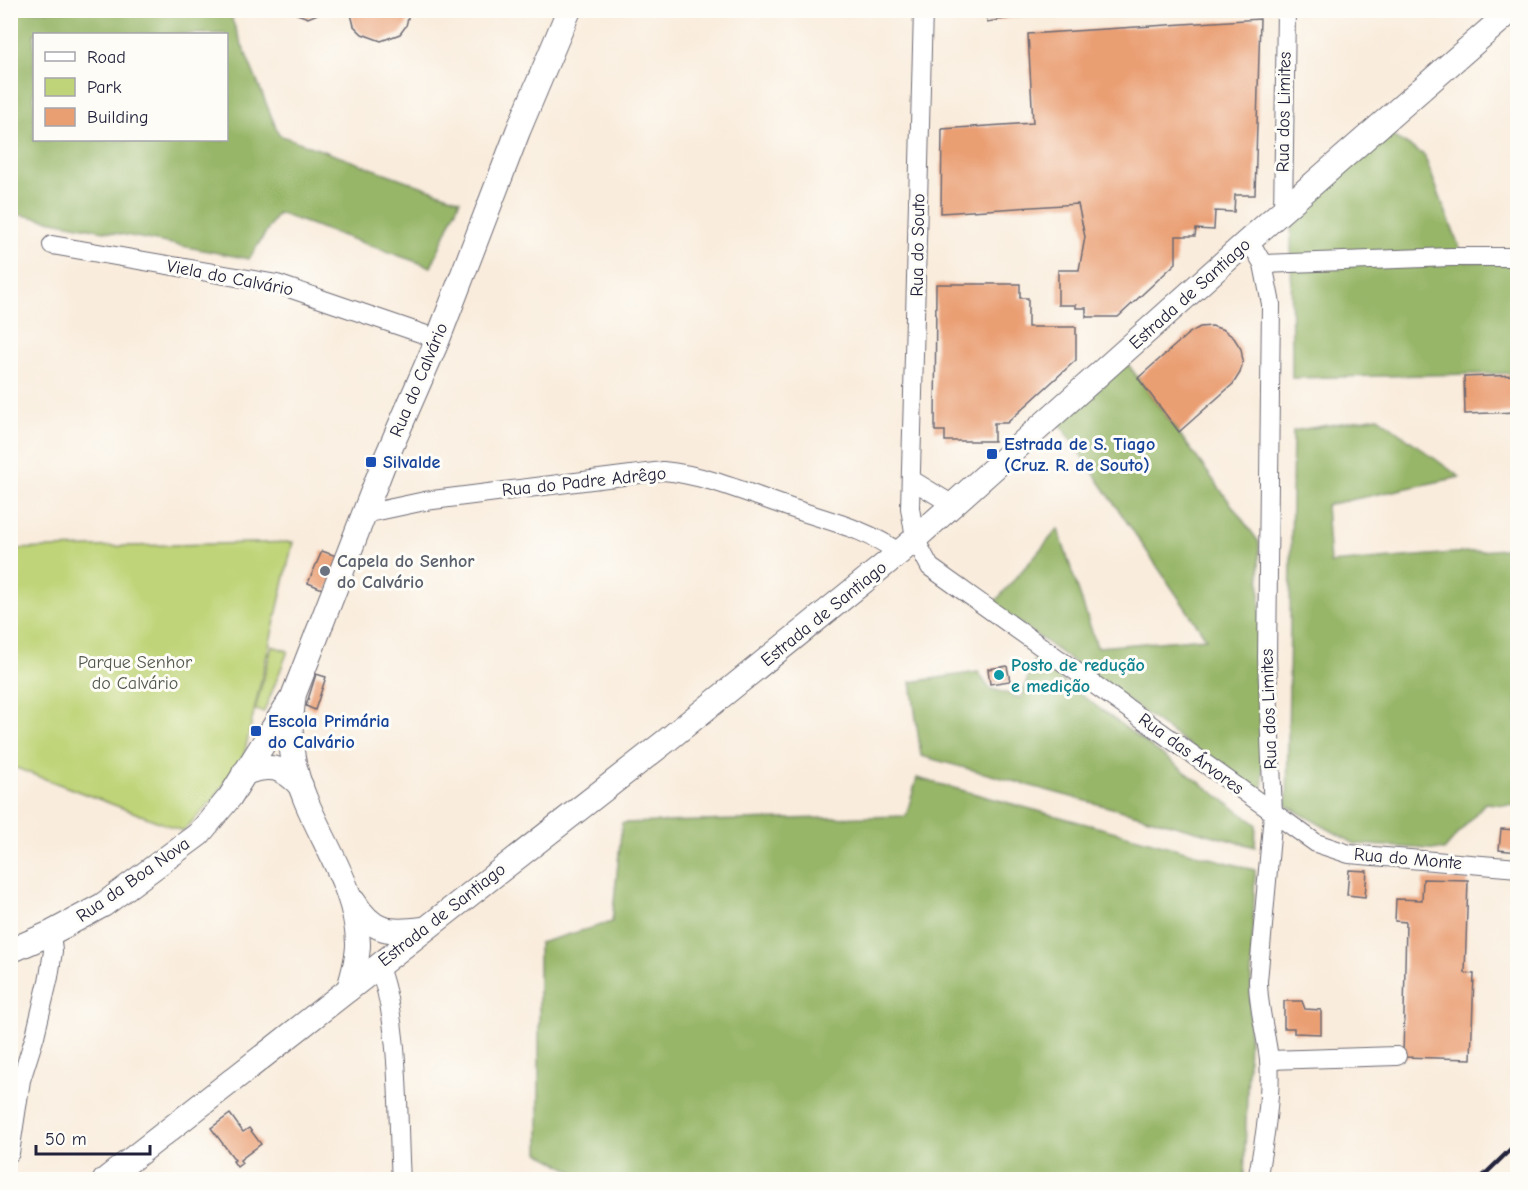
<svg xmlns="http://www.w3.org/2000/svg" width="1528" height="1190" viewBox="0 0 1528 1190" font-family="'Comic Neue',sans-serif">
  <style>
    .green { fill: #bfd478; stroke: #707b5a; stroke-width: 1.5 }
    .forest { fill: #97b668; stroke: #5c6c52; stroke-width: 1.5; fill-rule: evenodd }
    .building { fill: #ea9f73 }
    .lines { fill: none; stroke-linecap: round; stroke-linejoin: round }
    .minor-casing { stroke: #6d6973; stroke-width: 20 }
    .major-casing { stroke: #6d6973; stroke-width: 26 }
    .minor { stroke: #fff; stroke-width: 18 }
    .major { stroke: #fff; stroke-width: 24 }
    .rail { stroke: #22223b; stroke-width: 4.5 }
    .transit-dot { fill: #1a4fb4; stroke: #fdfcf7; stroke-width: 2 }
    .worship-dot { fill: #6b7280; stroke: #fdfcf7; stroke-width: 2 }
    .culture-dot { fill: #0f9aa8; stroke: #fdfcf7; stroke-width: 2 }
    .labels { text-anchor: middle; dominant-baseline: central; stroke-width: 6; stroke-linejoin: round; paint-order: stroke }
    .street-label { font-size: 18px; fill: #22223b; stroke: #fdfcf7 }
    .transit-label { font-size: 18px; font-weight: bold; fill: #164399; stroke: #fdfcf7; text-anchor: start }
    .worship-label { font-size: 18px; font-weight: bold; fill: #5b616d; stroke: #fdfcf7; text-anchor: start }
    .park-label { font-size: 18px; fill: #51574d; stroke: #fdfcf7 }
    .culture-label { font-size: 18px; font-weight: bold; fill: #0d838f; stroke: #fdfcf7; text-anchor: start }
  </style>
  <rect width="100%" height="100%" fill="#fdfcf7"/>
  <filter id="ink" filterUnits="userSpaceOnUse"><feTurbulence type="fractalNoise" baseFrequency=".0167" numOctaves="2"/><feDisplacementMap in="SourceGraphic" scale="12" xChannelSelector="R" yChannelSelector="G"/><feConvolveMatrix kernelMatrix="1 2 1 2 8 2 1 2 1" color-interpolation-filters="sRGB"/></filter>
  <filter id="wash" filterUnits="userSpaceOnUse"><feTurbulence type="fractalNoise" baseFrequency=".008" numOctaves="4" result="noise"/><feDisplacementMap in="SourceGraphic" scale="24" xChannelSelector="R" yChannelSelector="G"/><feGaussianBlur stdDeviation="1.35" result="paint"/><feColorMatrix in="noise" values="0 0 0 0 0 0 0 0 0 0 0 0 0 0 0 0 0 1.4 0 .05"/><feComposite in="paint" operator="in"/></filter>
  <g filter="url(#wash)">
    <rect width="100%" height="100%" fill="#f9ecdc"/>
    <g class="green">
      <path d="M293 542 244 755 213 800 183 831 11 766 10 549Z"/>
      <path d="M272 646 288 651 264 712 255 710Z"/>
    </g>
    <g class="forest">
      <path d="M10 11H234L232 20 279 135 460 200 431 267 278 213 249 259 11 213ZM226 34V140H34V34Z"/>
      <path d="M1386 132 1424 155 1465 262H1517V373L1292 378 1291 219Z"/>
      <path d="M1127 363 1259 542 1263 798 993 604 1058 529 1097 647 1206 638 1060 424Z"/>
      <path d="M1378 417 1460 477 1326 505 1330 563 1517 548V806L1485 803 1444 850 1355 844 1287 806 1293 431Z"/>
      <path d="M1034 660 1256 824 1255 847 921 756 911 682 978 672 989 688 1021 698Z"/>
      <path d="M917 778 1255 870 1244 1179H586L539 1153V943L612 922 622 823 906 816Z"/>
    </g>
    <g id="blocks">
      <g class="building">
        <path d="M286 10H327L308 18Z"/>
        <path d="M350 10H410L406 26 400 34 381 41 362 34 354 26Z"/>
        <path d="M985 10H1047V12L987 22Z"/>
        <path d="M1260 19 1255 195H1235L1234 212 1215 211 1214 230 1196 229 1195 236H1176V263L1118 317H1086V308H1076V305H1058V270H1079L1085 237 1078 204 941 213 942 129 1033 123 1028 34Z"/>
        <path d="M936 284H1020V298H1028V327H1076V360L1007 423H994V441H945V431H935Z"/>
        <path d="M1212 326 1224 330 1234 338 1241 349 1243 361 1240 373 1233 384 1179 432 1138 378 1189 333 1200 327Z"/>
        <path d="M1518 375V412L1465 414 1464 377Z"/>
        <path d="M1518 504V546H1516L1513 505Z"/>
        <path d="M322 551 342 558 327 591 308 583Z"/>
        <path d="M1007 666 1010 681 990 684 988 669Z"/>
        <path d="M316 674 326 677 315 710 306 706Z"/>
        <path d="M1501 829 1518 830V852L1499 850Z"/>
        <path d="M1349 870 1367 871 1365 897 1347 895Z"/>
        <path d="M1423 879 1468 880 1465 973 1474 974 1471 1059 1403 1057 1406 922 1395 921 1396 899 1422 900Z"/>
        <path d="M1284 1001H1302L1305 1009 1321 1010V1034L1294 1033V1028H1284Z"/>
        <path d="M230 1114 243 1132 249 1128 261 1144 240 1160 242 1163 237 1167 233 1161 235 1160 211 1128Z"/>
      </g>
    </g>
  </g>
  <g filter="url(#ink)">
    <use href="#blocks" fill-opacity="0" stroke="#6d6973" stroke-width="1.5"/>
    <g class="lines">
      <g class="minor-casing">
        <g id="minor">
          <path d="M923 10 910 508 915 539 930 567 1316 843 1349 854 1518 868"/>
          <path d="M1283 213 1286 10"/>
          <path d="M1249 240 1263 264 1271 304 1267 658 1273 814 1258 981C1258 1008 1266 1033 1269 1059 1272 1097 1264 1143 1257 1180"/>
          <path d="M52 245 277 284 438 339"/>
          <path d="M1263 264 1451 257H1518"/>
          <path d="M912 480 953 505"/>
          <path d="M364 514 425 501 663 471C706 475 747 493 788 507 825 520 868 529 899 553"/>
          <path d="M378 965C401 1021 397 1117 401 1180"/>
          <path d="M1269 1060 1397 1056"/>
          <path d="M10 1153 21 1080 35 1036 49 977 53 951 51 933"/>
        </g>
      </g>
      <g class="major-casing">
        <g id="major">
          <path d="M244 773C271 764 281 766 301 786"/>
          <path d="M354 902C373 933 389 933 423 929"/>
          <path d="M10 951 51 933 103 905 199 834 230 797 290 701"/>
          <path d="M349 989C353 974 358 959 358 944 357 877 304 822 293 758 289 736 291 716 294 694L383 465 438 339 518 131 569 10"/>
          <path d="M105 1180 666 741 899 553 1249 240 1512 10"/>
        </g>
      </g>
      <use href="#minor" class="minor"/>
      <use href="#major" class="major"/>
      <path class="rail" d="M1479 1180 1518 1142"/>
    </g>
  </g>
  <g class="transit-dot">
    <rect x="986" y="448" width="12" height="12" rx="3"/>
    <rect x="365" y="456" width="12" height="12" rx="3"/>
    <rect x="250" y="725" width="12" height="12" rx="3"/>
  </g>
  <circle class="worship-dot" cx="325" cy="571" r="6"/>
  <circle class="culture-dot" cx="999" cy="675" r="6"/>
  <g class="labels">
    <g class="street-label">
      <text transform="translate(1284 112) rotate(-89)">Rua dos Limites</text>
      <text transform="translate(918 245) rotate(-89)">Rua do Souto</text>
      <text transform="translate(230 278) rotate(11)">Viela do Calvário</text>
      <text transform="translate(1190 294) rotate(-42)">Estrada de Santiago</text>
      <text transform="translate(419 380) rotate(-67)">Rua do Calvário</text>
      <text transform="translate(584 482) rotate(-6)">Rua do Padre Adrêgo</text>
      <text transform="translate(824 614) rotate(-39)">Estrada de Santiago</text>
      <text transform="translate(1269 709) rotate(-92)">Rua dos Limites</text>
      <text transform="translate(1191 754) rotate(36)">Rua das Árvores</text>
      <text transform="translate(1408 859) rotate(5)">Rua do Monte</text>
      <text transform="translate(133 880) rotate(-35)">Rua da Boa Nova</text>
      <text transform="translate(442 915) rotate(-38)">Estrada de Santiago</text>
    </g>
    <g class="transit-label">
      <text x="1004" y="444">Estrada de S. Tiago<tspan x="1004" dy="21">(Cruz. R. de Souto)</tspan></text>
      <text x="383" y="462">Silvalde</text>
      <text x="268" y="721">Escola Primária<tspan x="268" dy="21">do Calvário</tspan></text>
    </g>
    <g class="worship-label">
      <text x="337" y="561">Capela do Senhor<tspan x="337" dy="21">do Calvário</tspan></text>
    </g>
    <g class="park-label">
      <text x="135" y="662">Parque Senhor<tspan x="135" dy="21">do Calvário</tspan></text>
    </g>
    <g class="culture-label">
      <text x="1011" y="665">Posto de redução<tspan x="1011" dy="21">e medição</tspan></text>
    </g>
  </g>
  <rect width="1528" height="1190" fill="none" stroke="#fdfcf7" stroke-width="36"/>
  <rect x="33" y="33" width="195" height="108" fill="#fdfcf7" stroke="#a5a5ac" stroke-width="1.5"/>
  <rect x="45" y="52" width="30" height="9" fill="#ffffff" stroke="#a5a5ac" stroke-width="1.5"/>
  <text x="87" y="63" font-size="18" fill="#22223b">Road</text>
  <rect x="45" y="78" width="30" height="18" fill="#bfd478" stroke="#a5a5ac" stroke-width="1.5"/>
  <text x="87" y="93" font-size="18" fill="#22223b">Park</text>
  <rect x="45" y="108" width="30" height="18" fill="#ea9f73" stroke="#a5a5ac" stroke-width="1.5"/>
  <text x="87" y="123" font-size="18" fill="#22223b">Building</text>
  <path d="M36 1145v9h114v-9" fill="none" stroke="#22223b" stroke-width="3"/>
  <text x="45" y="1145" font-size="18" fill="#22223b" stroke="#fdfcf7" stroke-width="4.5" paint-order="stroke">50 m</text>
</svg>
